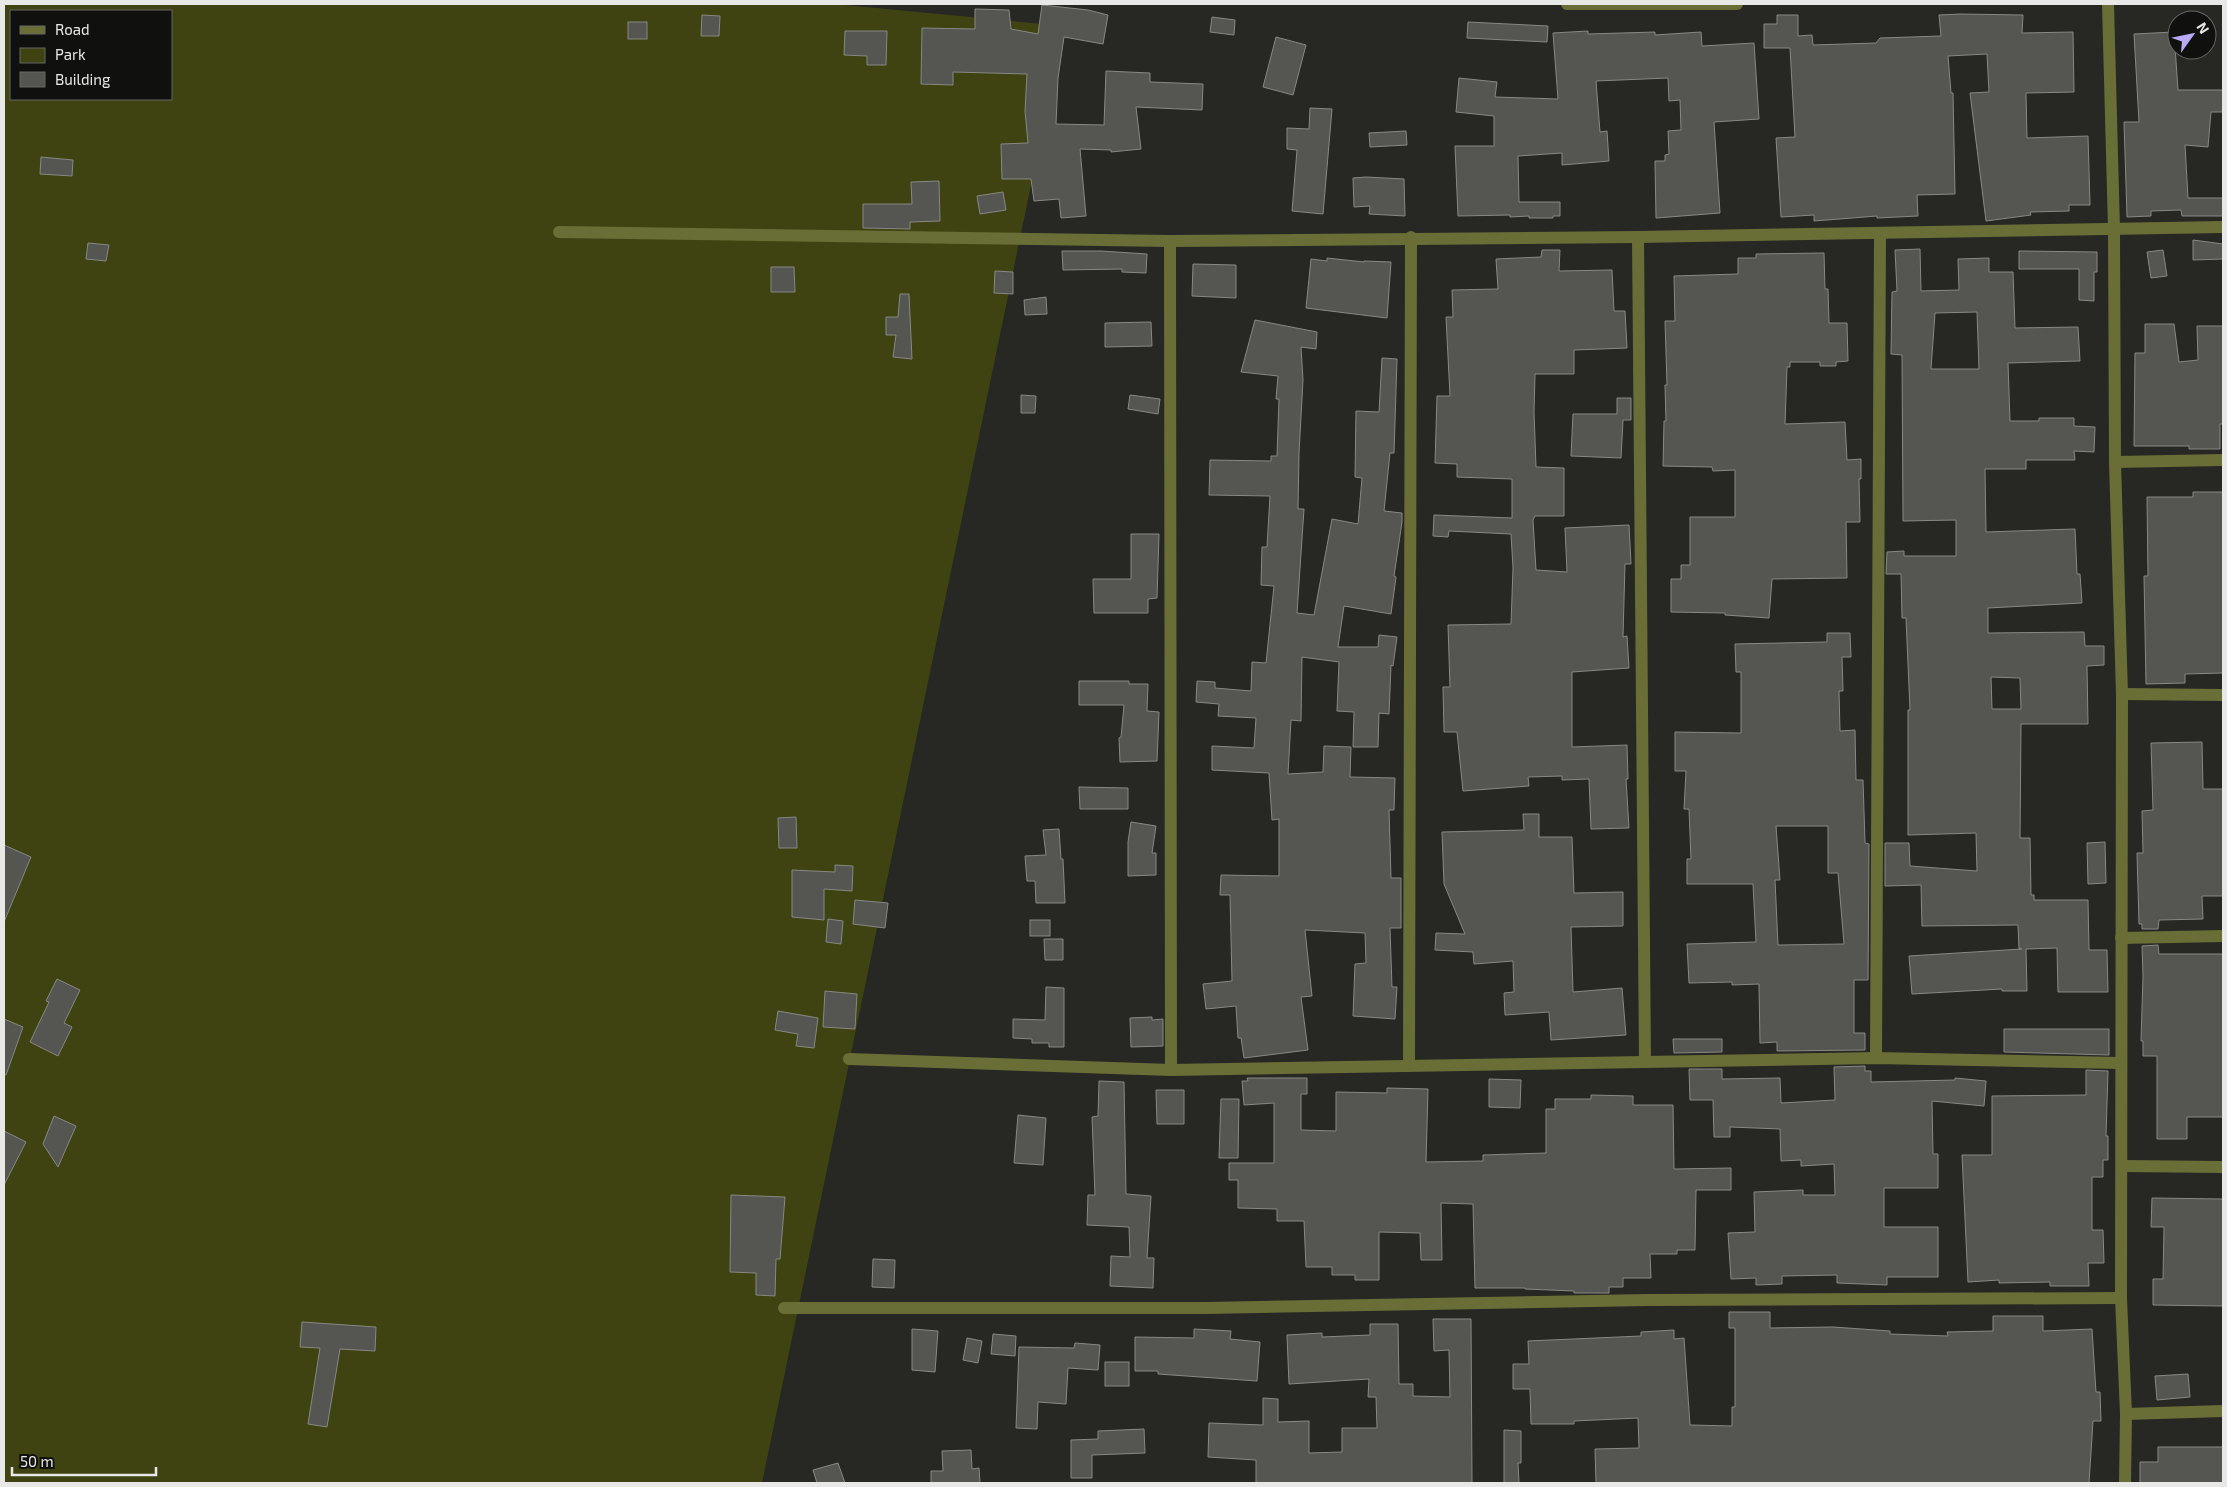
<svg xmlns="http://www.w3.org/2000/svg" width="2227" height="1487" viewBox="0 0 2227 1487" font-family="'Exo 2',sans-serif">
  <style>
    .green { fill: #3f4311; fill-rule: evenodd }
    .building { fill: #555652; stroke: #888884; fill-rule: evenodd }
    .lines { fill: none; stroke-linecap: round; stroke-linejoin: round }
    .minor { stroke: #696e36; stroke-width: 12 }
  </style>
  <rect width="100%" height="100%" fill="#272724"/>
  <path class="green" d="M4 4H834L1064 26 762 1483H4ZM11 11H171V99H11Z"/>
  <g class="building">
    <path d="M1042 5 1088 10 1108 15 1103 44 1064 37 1058 78 1056 124 1104 125 1106 71 1150 73V82L1203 84 1202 110 1136 107 1141 149 1111 152V150L1080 149 1086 216 1061 218 1059 199 1034 201 1031 179H1002L1001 144 1028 143 1025 111 1027 74 953 72V85L921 84 922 28 975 29V9L1009 10 1011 29 1038 34Z"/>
    <path d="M1961 14 2023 15 2022 33 2073 32 2074 92 2026 93 2027 138 2088 136 2090 205H2069V211L2030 212 2031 215 1986 221 1970 93 1989 92 1987 54 1948 56 1951 93H1953L1955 194 1917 195 1918 216 1877 218V216L1814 221V215L1781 217 1776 138 1795 137 1790 48H1764V24H1777V15H1798V36L1812 35 1813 45 1876 43 1880 38 1941 36 1939 15Z"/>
    <path d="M702 15 720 16 719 36H701Z"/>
    <path d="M1212 17 1235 20 1234 35 1210 32Z"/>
    <rect x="628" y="22" width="19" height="17"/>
    <path d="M1468 22 1548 26 1547 42 1467 38Z"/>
    <path d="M845 31H887L886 65H867V56L844 55Z"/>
    <path d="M1588 31V34L1655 32V35L1701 32 1702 46 1754 43 1759 119 1714 122 1720 213 1656 218 1655 161H1665V155L1669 154 1668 131 1681 130 1680 100 1669 101 1668 78 1596 81 1600 132 1607 131 1609 161 1562 165V153L1518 156 1519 202H1560V216H1553V218H1529V216L1510 217V215L1458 216 1455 146H1494V116L1456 112 1459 78 1497 82 1495 97 1558 99 1553 33Z"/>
    <path d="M2174 32 2178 90H2223V112H2211L2208 147 2185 145 2188 198H2223V216H2182L2181 210 2151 211V216L2127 217 2124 122H2139L2134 34Z"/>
    <path d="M1276 37 1306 45 1293 95 1263 87Z"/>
    <path d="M1310 108 1332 109 1323 214 1292 211 1297 150 1287 149V128L1309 129Z"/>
    <path d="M1406 131 1407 145 1370 147 1369 133Z"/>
    <path d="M41 157 73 160 72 176 40 174Z"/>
    <path d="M1366 177 1404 179 1405 216 1369 214 1370 206 1354 207 1353 178Z"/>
    <path d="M939 181 940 221 910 222V229L863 228V204H912L911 182Z"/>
    <path d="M1003 192 1006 210 980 214 977 196Z"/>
    <path d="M2193 240 2223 244V259L2193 260Z"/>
    <path d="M88 243 109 245 106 261 86 259Z"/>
    <path d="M1920 249 1921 291 1959 290 1958 259 1989 258V272H2013L2015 328 2078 327 2080 361 2008 363 2010 421H2039V418H2074V426L2095 427 2094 452 2074 451 2075 460H2026V469H1985L1986 532 2075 529 2077 574H2080L2082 603 1988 608V633L2084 632 2085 646H2104V665L2087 666 2088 724H2021L2020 838H2030L2031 895H2034V900H2088L2089 950H2107L2108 992H2058L2057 948 2026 949 2027 991H2002V989L1912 994 1909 956 2022 949H2019L2018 925 1922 926 1921 885 1885 886V843H1909L1910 866 1977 871 1976 833 1908 835V710H1910L1906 618H1902L1901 574H1886L1887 552 1904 551V556H1956V520L1903 521 1902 355 1891 354 1892 292 1897 291 1895 250ZM1977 312 1979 369H1931L1935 313ZM1991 677 2020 678 2021 709H1992Z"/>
    <path d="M1542 250H1560L1559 271 1612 270 1614 311H1625L1627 348 1574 350V374H1535L1534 412 1536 467 1564 468V516H1535L1533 520 1536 570 1567 572 1565 528 1629 525 1631 564H1625L1623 637 1627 636 1629 668 1572 672V747L1627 745 1628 779H1626L1629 828 1591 829 1589 779 1562 780V776L1528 777 1529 786 1463 791 1457 732H1444L1443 687H1450L1448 625 1511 624 1513 568 1511 534 1449 531 1448 537 1433 536 1434 515 1512 518V479L1457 477V464L1435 463 1437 396H1450L1446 317H1453L1452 290 1498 289 1496 259 1541 257Z"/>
    <path d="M2163 250 2167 276 2151 278 2147 252Z"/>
    <path d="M1062 251H1101L1147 254 1146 273 1122 272V269L1063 270Z"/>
    <path d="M2019 251 2097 252V272H2094V301L2079 300V269H2019Z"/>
    <path d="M1824 253 1825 289H1828L1829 323H1847L1848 361 1836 362V366H1820V362H1790V367H1787L1785 424 1845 422 1847 460 1861 459V479H1859L1860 522H1846L1847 578 1772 579 1769 618 1725 615V613L1671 612V579H1681V565H1690V517H1735V470L1713 471 1712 467 1663 466 1664 421H1666L1665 385H1667L1665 321H1675L1674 276 1738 274V258H1756V254Z"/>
    <path d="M1327 258 1364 262V261L1391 262 1387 318 1306 308 1311 259 1327 261Z"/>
    <path d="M1193 264 1236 265V298L1192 296Z"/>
    <path d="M771 267H794L795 292H771Z"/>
    <path d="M995 271 1013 272V294L994 293Z"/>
    <path d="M900 294H909L912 359 893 357 896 335H886V317H898Z"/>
    <path d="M1046 297 1047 314 1025 315 1024 300Z"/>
    <path d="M1255 320 1317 332 1316 349 1301 347 1303 380 1299 453 1298 509H1304L1297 613 1314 615 1332 519 1358 524 1362 478 1355 477 1356 411 1379 412 1382 358 1397 359 1394 453H1390L1384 511 1402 513V522L1394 576 1396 577 1391 614 1344 606 1338 647H1378L1379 635 1397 637 1393 666 1391 665 1389 714 1379 713 1378 747H1353L1354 712 1337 711 1339 662 1302 657 1301 721 1291 720 1288 774 1323 772 1324 746 1351 747 1350 777 1395 778 1394 810H1389L1391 878H1401V928H1390L1392 987H1397L1395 1019 1353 1016 1355 964 1366 963 1365 933 1305 930 1312 996 1301 997 1308 1050 1244 1058 1241 1038H1238L1236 1006 1206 1009 1203 984 1232 981 1230 895H1220L1221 875 1279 876V819L1272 820 1269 773 1212 770V746L1254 748 1256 718 1218 716 1219 704 1196 702 1197 681 1215 682V688L1251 691 1252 662 1266 663 1274 586 1261 585 1262 547H1267L1270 496 1209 495 1210 460 1271 461V456H1277L1279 399H1276L1278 376 1241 372Z"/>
    <path d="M1151 322 1152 346 1105 347V323Z"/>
    <path d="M2145 324H2174L2179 362 2198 360 2197 326H2223V424H2220V449H2189V446H2134L2135 353H2145Z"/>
    <path d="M1021 395 1036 396 1035 413H1021Z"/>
    <path d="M1130 395 1160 399 1158 414 1128 409Z"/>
    <path d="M1617 398H1631V420H1623L1621 458 1571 456 1573 414H1617Z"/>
    <path d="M2193 492H2223V673L2185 674V683L2146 684 2144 576H2148L2147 497H2193Z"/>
    <path d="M1131 534H1159L1157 598 1148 599V613H1094L1093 579H1131Z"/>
    <path d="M1827 633H1850L1851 657H1842L1843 691H1839L1840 731 1855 730 1856 780H1863L1865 843 1869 844 1868 980H1854V1033H1865V1050L1777 1051V1042L1760 1043 1759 984 1732 985V982L1689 983 1687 944 1756 942 1753 884H1687V859H1691L1689 809H1684L1686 771H1675V732L1741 733V672H1736L1735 644 1827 642ZM1776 826H1828V873H1838L1844 944 1778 945 1775 880H1780Z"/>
    <path d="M1079 681H1129V684H1148L1147 711 1159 712 1157 761 1120 762 1119 738 1121 737 1124 705H1079Z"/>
    <path d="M2202 742 2203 789H2223V896H2202L2203 919 2159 920 2158 929H2142V924H2139L2137 853H2143L2142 811 2153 810 2151 743Z"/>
    <path d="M1079 787 1128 788V809H1080Z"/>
    <path d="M1523 814H1539V837H1572L1574 893 1623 892V926L1571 927 1573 992 1622 988 1626 1035 1551 1040 1549 1012 1505 1015 1504 993 1514 992 1513 961 1474 964 1473 952 1435 950 1436 933 1465 934 1444 884 1442 832 1524 830Z"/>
    <path d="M796 817 797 848H779L778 818Z"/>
    <path d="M1131 822 1156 826 1152 853H1156V875L1128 876V842Z"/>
    <path d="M1059 829 1061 859H1063L1065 903H1036L1035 881H1027L1025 856 1046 855 1043 830Z"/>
    <path d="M2105 842 2106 883 2088 884 2087 843Z"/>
    <path d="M4 845 31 857 4 922Z"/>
    <path d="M835 865 853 866 852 891 824 889V920L792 917V870L835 872Z"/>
    <path d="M855 900 888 903 885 928 853 924Z"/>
    <path d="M828 919 843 921 841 944 826 942Z"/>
    <rect x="1030" y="920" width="20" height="16"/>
    <path d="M1044 939H1063V960H1045Z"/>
    <path d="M2158 945 2159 954H2223V1117H2187V1139H2157V1056H2143V1041H2141L2143 976 2142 946Z"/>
    <path d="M57 979 80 990 64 1023 72 1027 58 1056 30 1042 49 1002 46 1001Z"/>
    <path d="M1046 987 1064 988V1047H1049V1043H1032V1039L1013 1038V1019L1045 1020Z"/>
    <path d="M825 991 857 994 855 1029 823 1027Z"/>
    <path d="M778 1011 818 1018 814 1048 796 1046 798 1034 775 1030Z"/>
    <path d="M1152 1017V1020L1163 1019V1046L1131 1047 1130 1018Z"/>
    <path d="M4 1019 23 1027 6 1075 4 1074Z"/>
    <path d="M2004 1029H2109V1055L2004 1052Z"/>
    <path d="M1673 1039H1722V1052L1674 1053Z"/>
    <path d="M1865 1066V1071H1871V1082L1955 1080V1078L1986 1081 1984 1106 1932 1101 1933 1154H1938V1188H1884V1227H1938V1277H1887V1285L1837 1283V1275L1782 1276V1284L1756 1285V1278L1731 1279 1728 1233 1755 1232 1754 1192 1803 1190V1195H1835L1834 1164 1801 1166V1160L1781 1161 1780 1129 1730 1127V1137H1714L1713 1100H1690L1689 1069H1722V1079L1780 1078 1781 1103 1835 1100 1834 1067Z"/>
    <path d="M2086 1070 2108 1071 2106 1136H2108V1160H2103V1177H2092V1230H2103L2104 1263H2088L2089 1286H2050V1282L1999 1283V1280L1968 1282 1962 1155H1992V1096L2086 1095Z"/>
    <path d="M1247 1078H1307V1094H1301V1130L1336 1131V1092L1387 1093V1088L1428 1089 1426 1162 1483 1161V1155L1546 1153V1109H1555V1099H1591V1095L1633 1096V1105H1673L1674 1169 1731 1168V1190H1696L1695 1250H1677V1254H1650L1651 1278H1623V1287H1609V1293H1574V1291L1525 1289V1288H1475L1473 1204 1441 1203 1442 1260H1421L1420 1233 1379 1232V1280H1355V1275H1332V1267H1306L1304 1221H1277V1209L1238 1208V1180H1229V1163H1274V1103L1244 1105 1242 1081H1248Z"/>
    <path d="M1489 1079 1521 1080 1520 1108 1489 1107Z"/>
    <path d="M1099 1081 1124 1082 1126 1194 1151 1196 1147 1258H1154L1153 1288 1110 1286 1111 1256 1130 1257 1129 1227 1087 1225 1088 1195H1095L1092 1117 1098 1116Z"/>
    <path d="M1156 1090H1184V1124H1157Z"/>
    <path d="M1221 1099H1239L1238 1158H1219Z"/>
    <path d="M1018 1115 1046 1118 1043 1165 1014 1163Z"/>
    <path d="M54 1116 76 1126 58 1167 43 1144Z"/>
    <path d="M4 1131 26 1142 4 1185Z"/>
    <path d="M731 1195 785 1197 780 1259H776L775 1296 756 1295V1273L730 1272Z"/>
    <path d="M2152 1198 2223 1199V1306L2153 1305V1279H2163L2164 1227H2151Z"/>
    <path d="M873 1259 895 1260 894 1288 872 1287Z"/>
    <path d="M1729 1312H1770V1328L1833 1327 1890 1331V1334L1948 1336 1947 1332 1993 1331V1316H2043V1331L2092 1329 2096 1392H2100L2101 1421H2093L2089 1483H1596L1595 1449 1639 1448 1638 1418 1574 1421V1424H1531L1530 1389H1513V1364H1529L1528 1341 1641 1336V1332L1674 1330V1339L1684 1338 1690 1425 1732 1426V1407H1735V1328H1729Z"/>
    <path d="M1433 1319H1471L1472 1483H1256V1460L1208 1457 1209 1423 1263 1425V1398L1278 1399V1422L1309 1421V1453L1342 1452V1428H1377L1376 1397H1368L1369 1379 1289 1384 1287 1335 1322 1333V1337L1370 1335V1324H1398L1399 1384H1413V1396L1450 1397 1449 1350 1434 1351Z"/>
    <path d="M302 1322 376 1327 375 1351 340 1349 327 1427 308 1424 320 1348 300 1347Z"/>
    <path d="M912 1329 938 1331 935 1372 912 1370Z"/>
    <path d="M1194 1329 1231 1331 1230 1339 1260 1342 1257 1381 1158 1374V1371H1135V1337L1194 1338Z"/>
    <path d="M993 1334 1016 1336 1015 1356 991 1354Z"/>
    <path d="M967 1338 982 1341 978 1363 963 1360Z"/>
    <path d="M1075 1343 1100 1345 1098 1370 1068 1368 1066 1404 1038 1402 1037 1429 1016 1428 1019 1347 1074 1348Z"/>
    <rect x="1105" y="1362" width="24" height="24"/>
    <path d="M2188 1374 2190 1397 2157 1400 2155 1376Z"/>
    <path d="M1144 1429 1145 1453 1092 1455V1478H1071V1440L1098 1439V1431Z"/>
    <path d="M1504 1430 1521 1431V1463H1518L1519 1483H1504Z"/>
    <path d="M2158 1447H2223V1483H2140V1462H2158Z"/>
    <path d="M971 1450 972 1469 979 1468 980 1483H931V1471H943L942 1451Z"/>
    <path d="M838 1463 845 1483H817L813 1470Z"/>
  </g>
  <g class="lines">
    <g class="minor">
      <path d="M1567 4H1737"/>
      <path d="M2108 4 2114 229 2115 462 2122 694 2121 1298 2126 1414 2125 1483"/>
      <path d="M559 232 1170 241 1638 237 2223 227"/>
      <path d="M1638 237 1645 1062"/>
      <path d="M1170 241 1171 1070"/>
      <path d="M2115 462 2223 460"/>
      <path d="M2122 694 2223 695"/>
      <path d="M2121 938 2223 936"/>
      <path d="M1876 1058 1880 233"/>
      <path d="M849 1059 1171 1070 1876 1058 2121 1063"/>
      <path d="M1409 1066 1411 237"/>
      <path d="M2122 1166 2223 1167"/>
      <path d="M784 1308H1206L1647 1300 2121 1298"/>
      <path d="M2126 1414 2223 1411"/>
    </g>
  </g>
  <rect width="2227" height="1487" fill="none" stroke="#e8e8e6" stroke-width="10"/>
  <rect x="10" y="10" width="162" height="90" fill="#10100f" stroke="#666665"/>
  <rect x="20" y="26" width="25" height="8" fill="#696e36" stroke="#666665"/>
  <text x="55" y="35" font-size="15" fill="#e8e8e6">Road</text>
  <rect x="20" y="48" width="25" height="15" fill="#3f4311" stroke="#666665"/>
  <text x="55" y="60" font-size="15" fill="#e8e8e6">Park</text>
  <rect x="20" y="72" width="25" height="15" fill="#555652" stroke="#666665"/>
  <text x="55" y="85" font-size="15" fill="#e8e8e6">Building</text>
  <g transform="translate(2192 35) rotate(57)"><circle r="24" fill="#10100f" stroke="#666665"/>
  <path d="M0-4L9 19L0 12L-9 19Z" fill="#baaaf6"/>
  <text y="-8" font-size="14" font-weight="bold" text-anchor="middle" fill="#e8e8e6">N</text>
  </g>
  <path d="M12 1467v8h144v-8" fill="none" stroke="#e8e8e6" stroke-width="2.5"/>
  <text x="20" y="1467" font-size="15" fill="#e8e8e6" stroke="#10100f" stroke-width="4" paint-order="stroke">50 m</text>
</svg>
